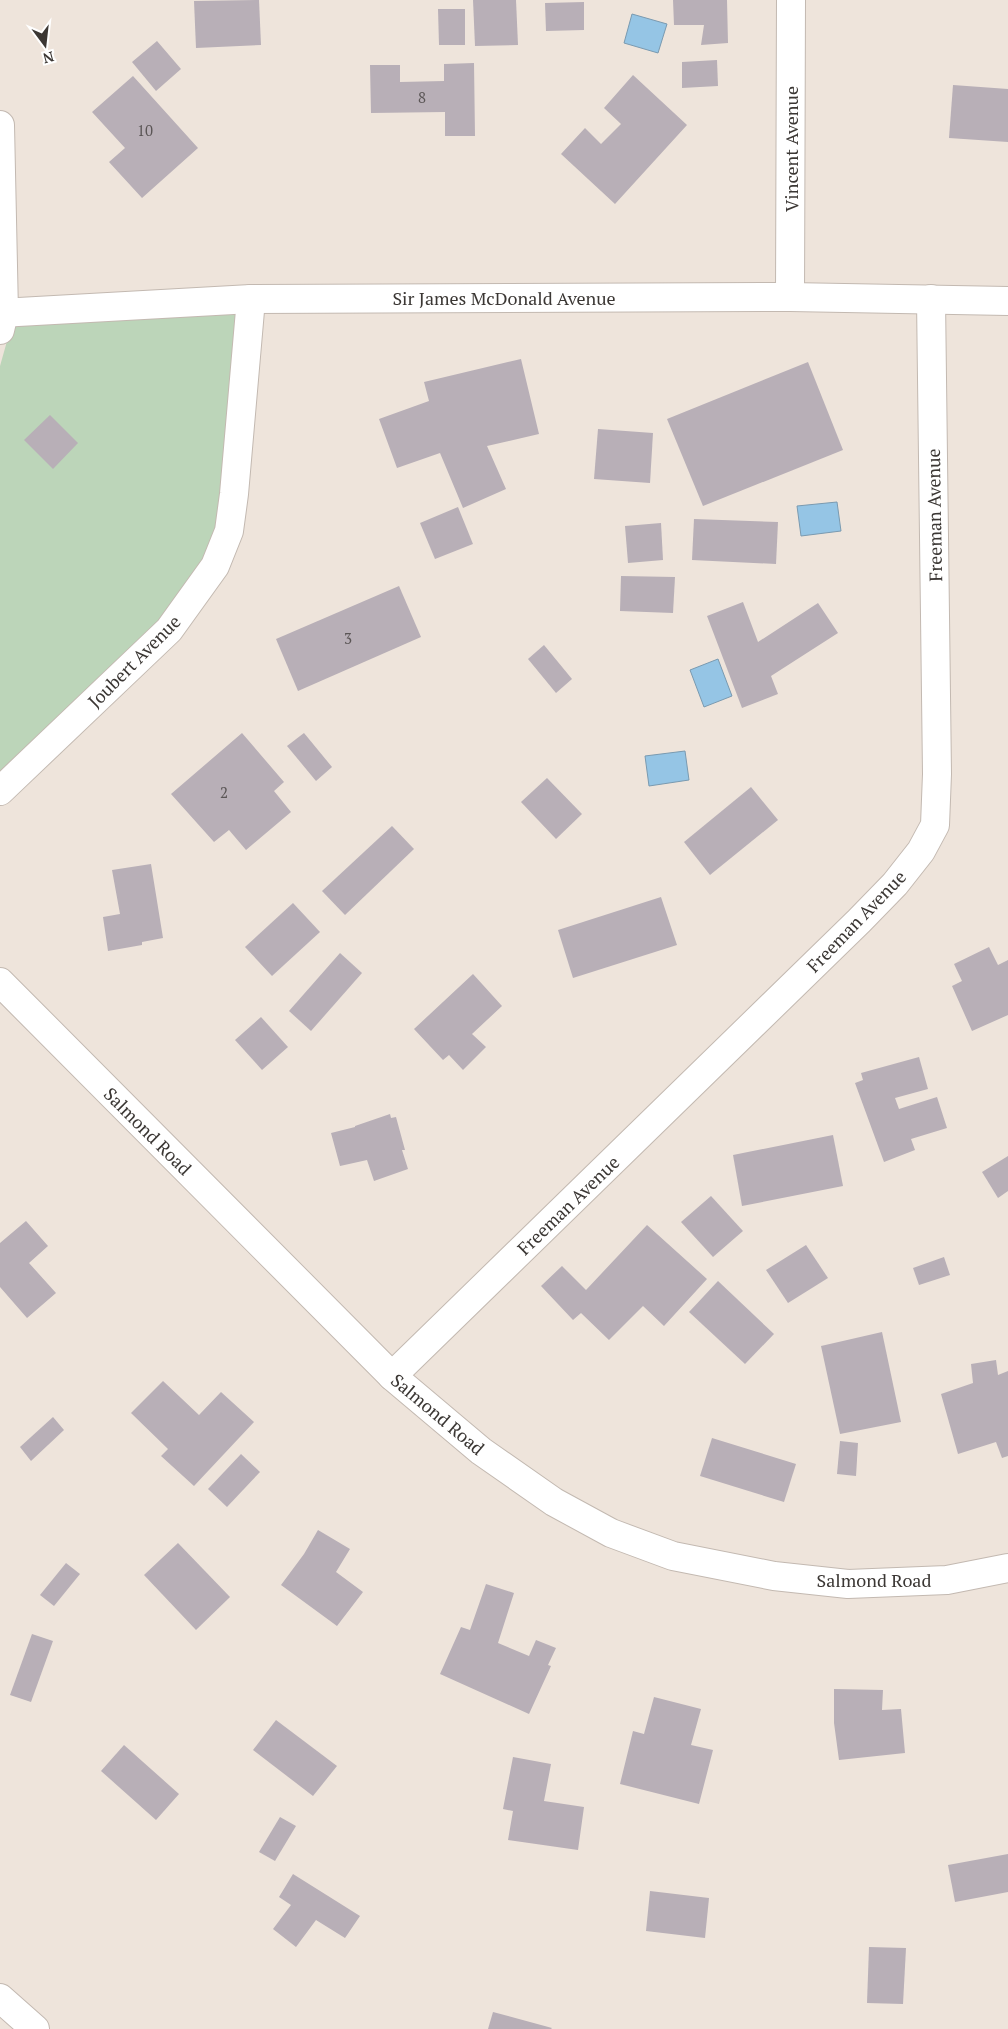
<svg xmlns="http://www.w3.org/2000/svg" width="1008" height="2029" viewBox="0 0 1008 2029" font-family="'PT Serif',serif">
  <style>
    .green { fill: #bcd5b9 }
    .water { fill: #95c5e5; stroke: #7a9ab0 }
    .building { fill: #b8afb7 }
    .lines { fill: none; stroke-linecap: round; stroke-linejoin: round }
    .street-casing { stroke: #c3b9b1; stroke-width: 30 }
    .street { stroke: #fff; stroke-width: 28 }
    .labels { text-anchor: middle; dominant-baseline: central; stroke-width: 4; stroke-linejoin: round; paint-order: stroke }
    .number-label { font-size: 15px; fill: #5a5555 }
    .street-label { font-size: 18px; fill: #3b3734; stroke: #fff }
  </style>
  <rect width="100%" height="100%" fill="#eee4db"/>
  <path class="green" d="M238 310 221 529 208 562 165 623 0 780V366L13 320Z"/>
  <g class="water">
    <path d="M632 14 667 24 658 53 624 43Z"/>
    <path d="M837 502 841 531 801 536 797 506Z"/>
    <path d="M718 659 732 696 704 707 690 670Z"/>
    <path d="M685 751 689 780 649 786 645 756Z"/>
  </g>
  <g class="building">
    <path d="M259 0 261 45 196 48 194 1Z"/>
    <path d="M473 0H516L518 45 475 46Z"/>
    <path d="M673 0H727L728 43 701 45 704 25H674Z"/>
    <path d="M584 2V30L546 31 545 3Z"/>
    <path d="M438 9H465V45H439Z"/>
    <path d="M157 41 181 69 156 91 132 62Z"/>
    <path d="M717 60 718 86 682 88V62Z"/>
    <path d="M474 63 475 136H445V112L371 113 370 65H400V82L444 81V64Z"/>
    <path d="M633 75 687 125 615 204 561 154 585 128 601 144 621 124 604 108Z"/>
    <path d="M133 76 198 148 142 198 109 162 125 148 92 112Z"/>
    <path d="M953 85 1008 89V142L949 138Z"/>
    <path d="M521 359 539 434 487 446 506 489 463 508 440 453 397 468 379 419 429 401 424 382Z"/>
    <path d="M808 362 843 450 703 506 667 419Z"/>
    <path d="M50 415 78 443 53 469 24 440Z"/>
    <path d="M598 429 653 433 650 483 594 479Z"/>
    <path d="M458 507 473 544 435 559 420 523Z"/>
    <path d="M694 519 778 522 776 564 692 560Z"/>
    <path d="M661 523 663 560 628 563 625 526Z"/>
    <path d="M621 576 675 577 673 613 620 611Z"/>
    <path d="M399 586 421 637 298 691 276 639Z"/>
    <path d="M743 602 758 642 818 603 838 633 771 676 778 694 742 708 707 616Z"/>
    <path d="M544 645 572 679 556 693 528 659Z"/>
    <path d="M242 733 284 782 274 791 291 812 246 850 229 830 214 842 171 794Z"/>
    <path d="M304 733 332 767 316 781 287 746Z"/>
    <path d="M547 778 582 814 556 839 521 802Z"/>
    <path d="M751 787 778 820 710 875 684 842Z"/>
    <path d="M392 826 414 849 345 915 322 891Z"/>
    <path d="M151 864 163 938 142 942V945L108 951 103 917 120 914 112 870Z"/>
    <path d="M661 897 677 945 573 978 558 930Z"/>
    <path d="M293 903 320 932 272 976 245 947Z"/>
    <path d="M989 947 998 965 1008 960V1015L972 1031 952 986 962 981 954 964Z"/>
    <path d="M340 953 362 973 311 1031 289 1011Z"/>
    <path d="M473 974 502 1006 472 1034 486 1047 463 1070 449 1055 443 1060 414 1029Z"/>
    <path d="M261 1017 288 1047 262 1070 235 1040Z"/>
    <path d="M919 1057 928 1089 895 1098 899 1109 937 1097 947 1128 911 1139 915 1150 884 1162 855 1083 863 1080 861 1073Z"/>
    <path d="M390 1114 391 1118 396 1117 405 1150H402L408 1169 374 1181 367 1160 340 1166 331 1133 355 1127V1126Z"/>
    <path d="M833 1135 843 1186 742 1206 733 1155Z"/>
    <path d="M1008 1156V1191L998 1198 982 1172Z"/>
    <path d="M711 1196 743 1231 713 1257 681 1222Z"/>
    <path d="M26 1221 48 1246 29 1263 56 1293 27 1318 0 1287V1243Z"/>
    <path d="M647 1225 707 1279 664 1326 643 1306 609 1340 581 1313 573 1320 541 1286 562 1266 586 1290Z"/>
    <path d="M806 1245 828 1278 788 1303 766 1270Z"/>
    <path d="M944 1257 950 1275 919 1285 913 1268Z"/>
    <path d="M718 1281 774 1334 745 1364 689 1312Z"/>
    <path d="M882 1332 901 1422 840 1434 821 1346Z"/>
    <path d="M996 1360 998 1375 1008 1371V1456L1002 1458 996 1442 958 1454 941 1394 973 1383 971 1364Z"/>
    <path d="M163 1381 199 1415 221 1392 254 1422 194 1486 161 1456 168 1449 131 1413Z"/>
    <path d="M53 1417 64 1430 31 1461 20 1447Z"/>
    <path d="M712 1438 796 1464 784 1502 700 1476Z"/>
    <path d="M840 1441 858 1443 856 1476 837 1474Z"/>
    <path d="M241 1454 260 1472 227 1507 208 1489Z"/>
    <path d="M318 1530 350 1549 336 1572 363 1592 337 1626 281 1585 304 1554Z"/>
    <path d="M178 1543 230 1597 196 1630 144 1575Z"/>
    <path d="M66 1563 80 1574 54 1606 40 1595Z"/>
    <path d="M486 1584 514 1593 498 1643 529 1656 536 1640 556 1648 548 1665 551 1666 529 1714 440 1674 461 1627 470 1630Z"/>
    <path d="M32 1634 53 1641 31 1702 10 1695Z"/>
    <path d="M834 1689 883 1690 882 1710 901 1709 905 1753 839 1760 834 1723Z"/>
    <path d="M654 1697 701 1709 691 1745 713 1750 699 1804 620 1784 633 1731 644 1734Z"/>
    <path d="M276 1720 337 1766 313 1796 253 1750Z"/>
    <path d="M124 1745 179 1794 156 1820 101 1771Z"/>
    <path d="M513 1757 551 1764 544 1801 584 1807 578 1850 508 1840 513 1811 503 1809Z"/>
    <path d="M280 1817 296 1826 275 1861 259 1852Z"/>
    <path d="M1008 1854V1892L955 1902 948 1865Z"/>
    <path d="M293 1874 360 1916 345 1938 316 1920 296 1947 273 1929 291 1905 279 1897Z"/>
    <path d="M650 1891 709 1898 705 1938 646 1931Z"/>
    <path d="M869 1947 906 1948 903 2004 867 2003Z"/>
    <path d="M493 2012 552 2028 551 2029H488Z"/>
  </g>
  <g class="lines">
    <g class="street-casing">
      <g id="street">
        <path d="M0 125 4 313 0 330"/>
        <path d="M790 297 791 0"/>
        <path d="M0 313 251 299 790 297 1008 301"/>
        <path d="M0 791 169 630 215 566 229 531 234 494 251 299"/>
        <path d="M0 982 392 1376 481 1451 554 1502 611 1533 673 1556 774 1576 848 1584 947 1580 1008 1568"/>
        <path d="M392 1376 859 921 895 884 921 851 935 825 937 774 931 299"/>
        <path d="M0 1998 35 2029"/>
      </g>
    </g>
    <use href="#street" class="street"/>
  </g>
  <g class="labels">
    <g class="number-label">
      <text x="422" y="97">8</text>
      <text x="145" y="130">10</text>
      <text x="348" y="638">3</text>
      <text x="224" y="792">2</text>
    </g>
    <g class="street-label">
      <text transform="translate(791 149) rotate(-90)">Vincent Avenue</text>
      <text x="504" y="298">Sir James McDonald Avenue</text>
      <text transform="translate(934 515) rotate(-91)">Freeman Avenue</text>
      <text transform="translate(134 661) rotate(-45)">Joubert Avenue</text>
      <text transform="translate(856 921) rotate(-46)">Freeman Avenue</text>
      <text transform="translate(148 1131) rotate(45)">Salmond Road</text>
      <text transform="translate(568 1205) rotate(-44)">Freeman Avenue</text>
      <text transform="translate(438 1414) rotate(40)">Salmond Road</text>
      <text x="874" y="1580">Salmond Road</text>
    </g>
  </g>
  <g transform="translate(45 45) rotate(165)" stroke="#ffffff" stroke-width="4" paint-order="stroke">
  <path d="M0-4L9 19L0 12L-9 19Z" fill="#3b3734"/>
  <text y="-8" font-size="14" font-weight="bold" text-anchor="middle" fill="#3b3734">N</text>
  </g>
</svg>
